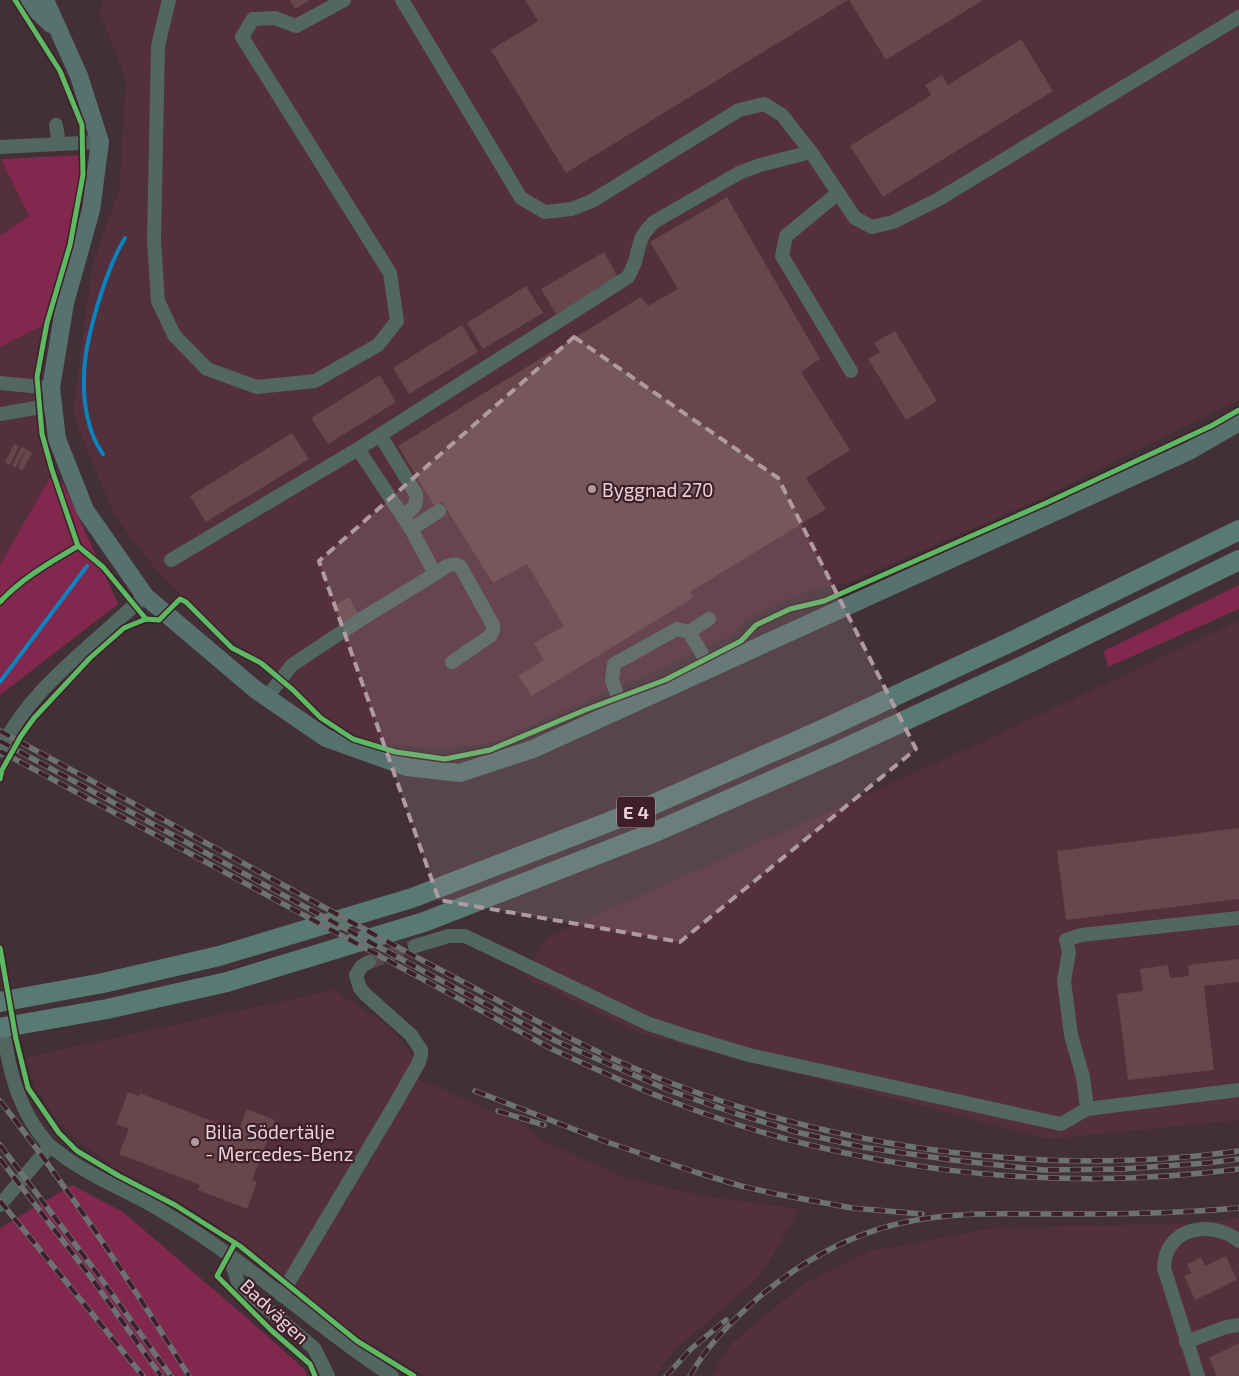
<svg xmlns="http://www.w3.org/2000/svg" width="1239" height="1376" viewBox="0 0 1239 1376" font-family="'Exo 2',sans-serif">
  <style>
    .built { fill: #542f3c }
    .green { fill: #82284e }
    .lines { fill: none; stroke-linecap: round; stroke-linejoin: round }
    .stream { stroke: #0984be; stroke-width: 4 }
    .building { fill: #67464c }
    .minor-tunnel { stroke: #5b484e; stroke-width: 14; stroke-dasharray: 14 7; stroke-linecap: butt }
    .minor { stroke: #526662; stroke-width: 14 }
    .major { stroke: #57726e; stroke-width: 18 }
    .highway { stroke: #597973; stroke-width: 20 }
    .rail-casing { stroke: #6c7172; stroke-width: 5.5 }
    .rail { stroke: #3e1f2a; stroke-width: 4; stroke-dasharray: 11; stroke-linecap: butt }
    .cycleway-casing { stroke: #3e1f2a; stroke-width: 8 }
    .cycleway { stroke: #5cba63; stroke-width: 5 }
    .marked { fill: #ae9aa0; fill-opacity: 0.2; stroke: #ae9aa0; stroke-width: 4; stroke-dasharray: 10 6; stroke-linejoin: round }
    .poi-dot { fill: #ae9aa0; stroke: #3e1f2a; stroke-width: 2 }
    .labels { text-anchor: middle; dominant-baseline: central; stroke-width: 4.5; stroke-linejoin: round; paint-order: stroke }
    .shield { fill: #3e1f2a; stroke: #b59da4; stroke-width: 1 }
    .shield-label { font-size: 18px; font-weight: bold; fill: #e8d3d9 }
    .poi-label { font-size: 19px; fill: #e8d3d9; stroke: #3e1f2a; text-anchor: start }
    .street-label { font-size: 19px; fill: #e8d3d9; stroke: #3e1f2a }
  </style>
  <rect width="100%" height="100%" fill="#423036"/>
  <g class="built">
    <path d="M104 0H1239V400L1035 501 850 582 799 594 744 621 731 636 667 666 491 743 441 749 374 743 332 723 302 694 208 621 157 571 114 515 73 414 92 266 119 190 126 81 100 12Z"/>
    <path d="M83 155V175L70 245 47 323 37 377 42 434 46 459 51 476 0 565V160Z"/>
    <path d="M1239 621V1120L1049 1139 642 1034 525 977 546 938 970 748Z"/>
    <path d="M334 990 391 1028 414 1057 420 1080 522 1124 544 1142 631 1180 711 1197 799 1209 765 1269 750 1285 678 1347 654 1376H426L359 1337 235 1238 171 1196 115 1168 78 1140 50 1110 35 1086 27 1057Z"/>
    <path d="M1239 1218V1376H712L732 1343 806 1282 871 1251 994 1228 1200 1223Z"/>
  </g>
  <g class="green">
    <path d="M83 155C83 212 63 269 47 323L0 347V236L29 216 1 159Z"/>
    <path d="M51 476 63 483 118 604 0 695V565Z"/>
    <path d="M1239 585V609L1108 667 1104 651Z"/>
    <path d="M72 1185 123 1212 247 1318 304 1369 307 1376H0V1228Z"/>
  </g>
  <g class="lines">
    <g class="stream">
      <path d="M103 454C88 434 83 402 84 377 84 341 106 269 125 238"/>
      <path d="M0 682 87 566"/>
    </g>
  </g>
  <g class="building">
    <path d="M290 0H310L295 9Z"/>
    <path d="M525 0H848L566 173 491 50 538 21Z"/>
    <path d="M849 0H983L886 60Z"/>
    <path d="M1021 39 1053 91 883 197 850 146 931 95 925 85 942 75 948 85Z"/>
    <path d="M727 197 820 359 801 372 850 450 806 478 826 509 690 592 693 598 532 696 518 676 544 660 534 643 564 626 527 564 493 583 442 502 435 507 398 446 641 297 648 306 678 289 650 242Z"/>
    <path d="M604 252 618 277 556 314 541 289Z"/>
    <path d="M526 286 543 313 483 349 467 323Z"/>
    <path d="M462 325 478 352 409 394 393 368Z"/>
    <path d="M895 331 937 401 906 420 868 359 880 352 874 343Z"/>
    <path d="M380 375 396 402 328 444 311 418Z"/>
    <path d="M292 433 309 459 206 522 190 496Z"/>
    <path d="M14 444 19 446 10 465 5 462Z"/>
    <path d="M21 447 26 449 16 467 12 466Z"/>
    <path d="M26 449 32 453 23 470 18 468Z"/>
    <path d="M349 597 358 614 342 623 333 606Z"/>
    <path d="M1239 828V899L1066 920 1057 851Z"/>
    <path d="M1239 959V982L1204 986 1214 1070 1128 1080 1117 994 1143 991 1140 969 1168 965 1170 978 1189 976 1188 965Z"/>
    <path d="M128 1092 139 1096 140 1093 222 1125V1123L239 1129 247 1109 275 1120 252 1180 257 1182 247 1209 198 1190 200 1185 119 1154 129 1129 116 1124Z"/>
    <path d="M1226 1256 1237 1280 1195 1300 1184 1276 1191 1273 1187 1264 1201 1257 1205 1266Z"/>
    <path d="M1239 1343V1376H1217L1209 1358Z"/>
  </g>
  <g class="lines">
    <path class="minor-tunnel" d="M369 962 415 946"/>
    <g class="minor">
      <path d="M169 0 158 46 154 241 158 301 174 335 207 369 257 387 315 381 378 345 397 321 390 273 242 37 253 19 275 18 296 26 344 0"/>
      <path d="M402 0 521 198 545 212 572 209 592 201 739 110 764 104 782 115 811 152 855 218 872 227 893 222 939 199 1239 17"/>
      <path d="M56 125 59 144"/>
      <path d="M0 147 100 142"/>
      <path d="M838 193 786 236 782 256 851 371"/>
      <path d="M0 383 51 388"/>
      <path d="M0 414 53 405"/>
      <path d="M380 435 416 494C418 506 411 510 403 516"/>
      <path d="M411 529 439 511"/>
      <path d="M171 560 358 449"/>
      <path d="M435 574C442 569 451 561 460 566L493 625V630L490 636 452 662"/>
      <path d="M689 632 709 619"/>
      <path d="M267 697 292 665 363 618 435 574 411 529 358 449 628 277C631 271 635 264 636 258 641 239 640 236 654 222L739 173 760 165 811 152"/>
      <path d="M622 709 612 680 614 664 677 629 689 632 711 669"/>
      <path d="M0 751C21 707 55 676 91 644 109 628 127 612 145 596"/>
      <path d="M415 946 449 936H465L649 1024 689 1037 749 1055 1061 1124 1087 1109 1239 1090"/>
      <path d="M5 1041C11 1079 22 1115 48 1144 53 1149 60 1153 66 1158 97 1180 133 1193 165 1213 246 1260 314 1325 392 1376"/>
      <path d="M1087 1109 1083 1077 1071 1035 1064 981 1069 952 1066 940 1081 935 1239 918"/>
      <path d="M0 1205 50 1146"/>
      <path d="M229 1255 239 1285 314 1348 328 1376"/>
      <path d="M281 1295 397 1101 418 1064 421 1056V1050L411 1035 365 994 360 988 356 975 362 966 369 962"/>
      <path d="M1186 1342 1226 1327 1239 1325"/>
      <path d="M1198 1376 1164 1268C1165 1227 1211 1219 1239 1241"/>
    </g>
    <g class="major">
      <path d="M26 0 51 24"/>
      <path d="M45 0 79 76 100 142 91 210 65 303 51 388 57 439 85 510 145 596 256 690 326 738 407 767 460 773 533 749 1189 451 1239 422"/>
    </g>
    <g class="highway">
      <path d="M0 1002 103 983 219 956 412 898 645 808 824 729 1017 639 1239 530"/>
      <path d="M0 1028 107 1009 227 982 424 922 655 832 837 752 1027 664 1239 560"/>
    </g>
    <g class="rail-casing">
      <g id="rail">
        <path d="M0 731C114 793 228 855 342 917 397 947 452 976 508 1006 561 1034 615 1062 671 1083 848 1151 1052 1177 1239 1151"/>
        <path d="M0 741 425 972 556 1041 668 1090 737 1114 796 1132 862 1147 952 1160 1044 1170 1122 1169 1207 1163 1239 1159"/>
        <path d="M0 751 552 1049C589 1066 625 1083 663 1098 843 1170 1047 1194 1239 1169"/>
        <path d="M475 1091 604 1141 695 1172 741 1186 776 1194 852 1208 922 1214"/>
        <path d="M0 1101C69 1188 130 1281 189 1376"/>
        <path d="M498 1111 544 1125"/>
        <path d="M0 1145 99 1276 171 1376"/>
        <path d="M0 1159 90 1276 161 1376"/>
        <path d="M0 1201 143 1376"/>
        <path d="M666 1376 692 1348 726 1320"/>
        <path d="M690 1376C707 1345 733 1320 759 1297 801 1262 852 1233 906 1222 951 1212 997 1214 1042 1214 1108 1214 1174 1214 1239 1208"/>
      </g>
    </g>
    <use href="#rail" class="rail"/>
    <g class="cycleway-casing">
      <g id="cycleway">
        <path d="M15 0 60 71 82 125 83 175 70 245 47 323 37 377 42 434 52 470 78 546 103 567 146 619"/>
        <path d="M0 602C22 578 51 562 78 546"/>
        <path d="M0 779 2 770 21 736 34 718 90 658 124 628 146 619 159 620 180 599 186 602 232 648 261 663 293 690 321 718 353 739 396 752 445 759 490 750 585 710 665 680 741 641 756 625 790 609 824 601 1046 503 1211 426 1239 410"/>
        <path d="M0 948 16 1039 28 1088 59 1133 77 1151 119 1176 175 1205 240 1246 357 1341 414 1376"/>
        <path d="M235 1243 217 1276 271 1330 310 1364 315 1376"/>
      </g>
    </g>
    <use href="#cycleway" class="cycleway"/>
  </g>
  <path class="marked" d="M574 337 778 478 916 749 680 942 439 900 319 561Z"/>
  <g class="poi-dot">
    <circle cx="592" cy="489" r="5"/>
    <circle cx="195" cy="1142" r="5"/>
  </g>
  <g class="labels">
    <rect class="shield" x="617" y="796.5" width="38" height="31" rx="4"/>
    <g class="shield-label">
      <text x="636" y="812">E 4</text>
    </g>
    <g class="poi-label">
      <text x="602" y="489">Byggnad 270</text>
      <text x="205" y="1131">Bilia Södertälje<tspan x="205" dy="22">- Mercedes-Benz</tspan></text>
    </g>
    <g class="street-label">
      <text transform="translate(275 1311) rotate(43)">Badvägen</text>
    </g>
  </g>
</svg>
